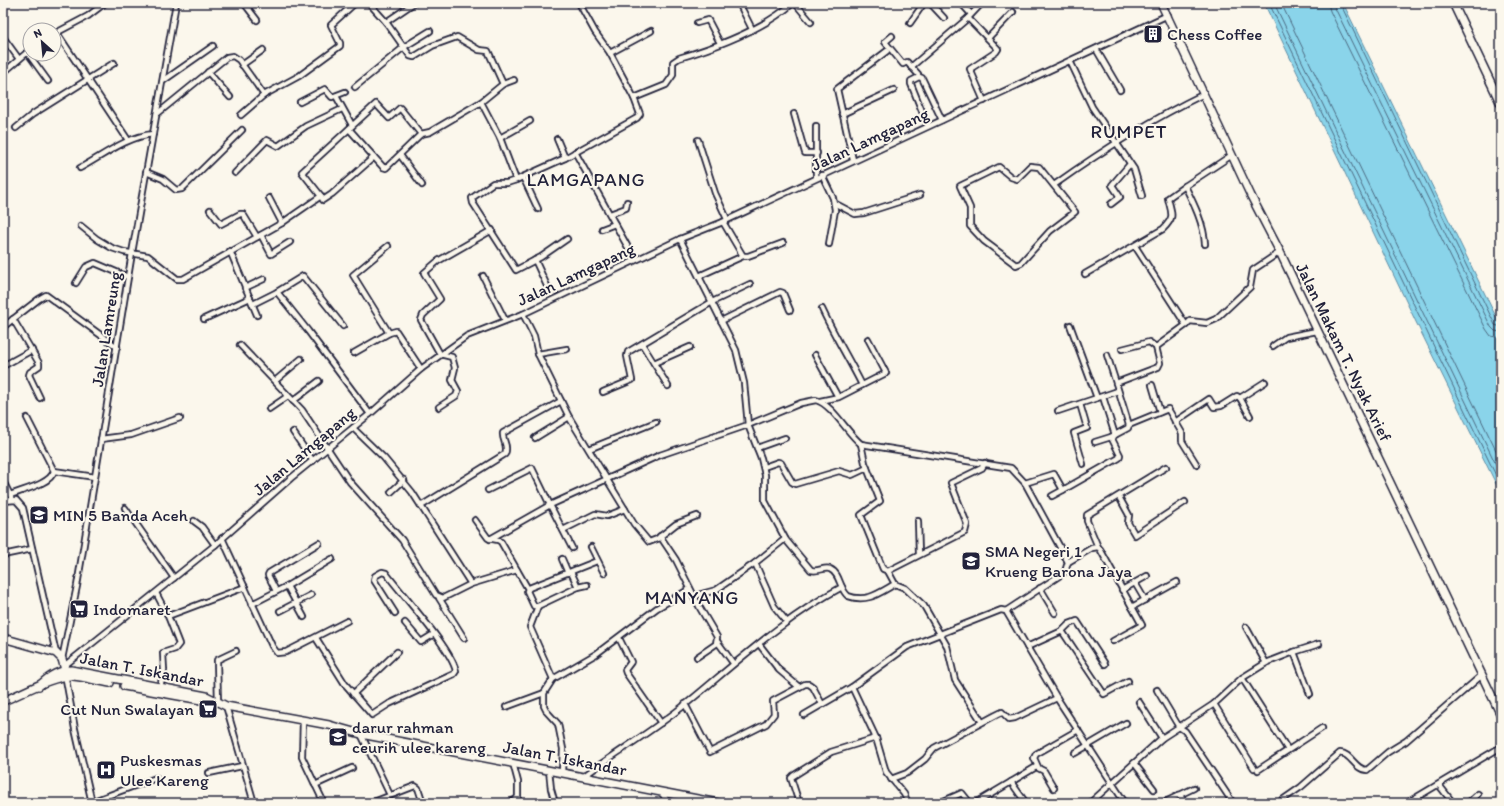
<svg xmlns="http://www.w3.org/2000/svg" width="1504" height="806" viewBox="0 0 1504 806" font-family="Itim,sans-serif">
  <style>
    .water { fill: #8ad4ea; stroke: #608da4 }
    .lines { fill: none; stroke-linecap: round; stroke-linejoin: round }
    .shore { stroke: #4c6981; stroke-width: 1 }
    .street-casing { stroke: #22223b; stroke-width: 8 }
    .secondary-casing { stroke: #22223b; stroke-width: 10 }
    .street { stroke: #fbf7ec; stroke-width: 4.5 }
    .secondary { stroke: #fbf7ec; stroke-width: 7 }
    .labels { text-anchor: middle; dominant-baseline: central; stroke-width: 4; stroke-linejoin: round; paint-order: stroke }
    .poi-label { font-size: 17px; fill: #22223b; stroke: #fbf7ec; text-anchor: start }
    .street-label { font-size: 17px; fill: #22223b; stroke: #fbf7ec }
    .quarter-label { font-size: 19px; letter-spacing: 1px; fill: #22223b; stroke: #fbf7ec }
  </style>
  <rect width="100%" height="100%" fill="#fbf7ec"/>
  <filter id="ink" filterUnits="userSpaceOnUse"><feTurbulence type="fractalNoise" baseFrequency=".025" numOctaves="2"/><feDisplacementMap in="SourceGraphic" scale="8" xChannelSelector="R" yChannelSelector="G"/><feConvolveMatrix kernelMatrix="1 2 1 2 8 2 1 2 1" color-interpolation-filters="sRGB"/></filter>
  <g filter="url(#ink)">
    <path class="water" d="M1264 3H1343L1501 327V494L1416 322Z"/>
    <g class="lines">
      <g class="shore">
        <path d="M1269 3 1501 486"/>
        <path d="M1274 3 1501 475"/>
        <path d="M1281 3 1501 461"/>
        <path d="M1328 3 1330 11 1486 329 1491 336 1501 338"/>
        <path d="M1334 3 1335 8 1491 327 1495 331 1501 332"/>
        <path d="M1340 3 1495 325 1501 327"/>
      </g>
      <g class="street-casing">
        <g id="street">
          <path d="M244 3 257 20"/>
          <path d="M369 3 386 22 410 56 414 57 432 46 457 37 479 50 488 51 503 84 481 102 430 132 421 134 386 168 383 167 374 157"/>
          <path d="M579 3 595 32 610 53 634 98"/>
          <path d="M739 3 752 29"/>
          <path d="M795 3 811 22"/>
          <path d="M930 3 944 18"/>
          <path d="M961 3 971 14"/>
          <path d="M968 18 998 49 996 52 970 69 984 101"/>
          <path d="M386 22 414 3"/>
          <path d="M697 23 708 20 720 43"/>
          <path d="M910 23 924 3"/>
          <path d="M57 33 128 140"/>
          <path d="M54 34 88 16 105 3"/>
          <path d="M892 36 885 42 903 64 907 62 918 74"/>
          <path d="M3 37 19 59"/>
          <path d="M988 38 1013 12"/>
          <path d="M1096 49 1120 90"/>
          <path d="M27 52 48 81"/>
          <path d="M610 53 651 31"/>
          <path d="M1070 61 1092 107 1134 169 1142 196"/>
          <path d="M242 65 263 50"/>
          <path d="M911 67 968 18 982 3"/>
          <path d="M208 72 230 97"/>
          <path d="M3 73 30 50"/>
          <path d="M163 81 213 46"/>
          <path d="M503 84 514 80"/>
          <path d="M355 87 404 47 430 31"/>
          <path d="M264 95 299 76 340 46V43L331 25 355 3"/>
          <path d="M336 96 352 125"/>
          <path d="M300 102 325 89 332 97 345 92"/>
          <path d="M481 102 500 138 516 180"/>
          <path d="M157 114 227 57 233 56 239 60 264 95 241 115"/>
          <path d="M794 114 805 153H817"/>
          <path d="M842 114 894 90"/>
          <path d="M816 126V178"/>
          <path d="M928 126 911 84V81L919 77 922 78 942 120"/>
          <path d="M16 128 33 114 114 63"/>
          <path d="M500 138 530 121"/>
          <path d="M557 139 565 158"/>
          <path d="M698 140 715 193 727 219"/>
          <path d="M575 152 635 260"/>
          <path d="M400 155 422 185"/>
          <path d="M853 160 837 89 887 51"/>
          <path d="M1030 166 1039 167 1075 212 1050 231 1021 263 1016 265 984 241 970 226V208L960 186 999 167 1011 177 1017 179Z"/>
          <path d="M80 168C104 155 126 137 153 134"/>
          <path d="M146 172 163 179 176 190 182 189 242 130"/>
          <path d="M235 173 267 140 278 146 306 126 342 109"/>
          <path d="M822 175 833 198 835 210 829 244"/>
          <path d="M523 177 538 209"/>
          <path d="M1054 185C1103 150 1150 120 1204 94"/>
          <path d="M321 196 323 200 332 194 374 157 349 129"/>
          <path d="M269 198 282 223"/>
          <path d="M834 203 855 214 864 213 920 195"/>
          <path d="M1111 204 1120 197 1112 185 1130 164"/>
          <path d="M210 210 221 224 240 214H243L257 237"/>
          <path d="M610 214 626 208 627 202"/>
          <path d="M81 226 97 239 112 248 124 252 148 256 177 279H183L282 223 321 196 302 172 376 104 389 118 400 108 421 134"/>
          <path d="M602 229 615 224"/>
          <path d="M261 235 271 254 290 242"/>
          <path d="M567 239 541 257 516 270 473 203 472 198 493 183H507L516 180 565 158 637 118 640 114 634 98 666 85 673 75V62L679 58C716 47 764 29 793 3"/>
          <path d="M680 239 736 350 744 383 748 425 761 458 765 475V501L786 540 811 570C818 572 824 567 830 569 841 574 839 589 848 596 867 603 879 593 895 584"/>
          <path d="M1205 244C1204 224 1194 204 1185 186L1232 155"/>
          <path d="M388 246 353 275 389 333 396 331 421 369"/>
          <path d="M1135 246 1186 325 1190 321 1207 323 1216 319 1250 287 1253 270 1280 252"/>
          <path d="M230 251 257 315"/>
          <path d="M743 256H748L783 243"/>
          <path d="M535 260 547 286"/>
          <path d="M1085 274 1163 229C1176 216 1171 213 1168 198L1185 186"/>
          <path d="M483 276 505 320"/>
          <path d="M699 276 743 256 723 222"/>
          <path d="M76 283 86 267 95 263 128 277"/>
          <path d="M245 288 264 279"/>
          <path d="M277 292 308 331 370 414"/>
          <path d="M253 304 277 292 303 276 343 326"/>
          <path d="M822 309C834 335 849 359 862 385"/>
          <path d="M523 314 534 336 538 354 569 417 634 524 649 542 657 539 676 524 697 516"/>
          <path d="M13 319 39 363V366L30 372 29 375 40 398"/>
          <path d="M204 319 250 298"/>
          <path d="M721 321 780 292 783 293 790 310"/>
          <path d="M1070 325 1097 398"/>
          <path d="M3 327 39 299 46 295 117 347"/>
          <path d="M642 344 668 386"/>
          <path d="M240 345 302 410 350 482 402 540 436 595 443 598 471 584 412 492 384 458 353 428"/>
          <path d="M1273 346 1286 337 1317 331"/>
          <path d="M1122 349 1149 342 1156 347"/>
          <path d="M354 353 389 333"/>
          <path d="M538 354 567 349"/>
          <path d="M815 355 838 397"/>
          <path d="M1107 355 1116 383"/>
          <path d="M654 363 690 347"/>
          <path d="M3 366 32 350"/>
          <path d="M275 381 301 359"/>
          <path d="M1152 385 1160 412"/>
          <path d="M603 392 632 380 627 356 628 352 712 302 750 284"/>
          <path d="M1103 397 1115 435"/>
          <path d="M1240 398 1265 382"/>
          <path d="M293 401 319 381"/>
          <path d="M820 401 839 397 886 373 868 339"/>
          <path d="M1080 404 1087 428 1074 433 1083 464"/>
          <path d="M439 407 456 396 458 391 452 380 455 368 452 357 440 354 421 320 423 315 440 299 424 273 438 261 492 230"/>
          <path d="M269 409 288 396"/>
          <path d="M1058 411 1118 391"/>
          <path d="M1175 422 1209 399 1214 407 1221 406 1237 396 1240 398 1250 416"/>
          <path d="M1129 425 1168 409 1182 433V441L1197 465"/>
          <path d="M293 432 313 461"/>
          <path d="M535 438 569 417"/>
          <path d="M101 439 131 435 180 418"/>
          <path d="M1095 442 1111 437"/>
          <path d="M861 444 865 463 880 501 861 515 883 569 888 571 895 584 905 588 924 606 947 646 955 680 982 722"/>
          <path d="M757 448 785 438"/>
          <path d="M589 449 656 422"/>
          <path d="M764 467 778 462 781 463 792 482 795 484 839 471 852 475 867 468"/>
          <path d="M54 471 95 477"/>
          <path d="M3 481 11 497"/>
          <path d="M1025 483 1054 474 1063 490 1119 458 1120 455 1111 437 1128 428 1129 425 1116 383 1158 367 1160 363 1156 347 1186 325"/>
          <path d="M488 490 532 468 550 505 660 455 748 425 801 403 816 400C833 405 847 433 861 444L1011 468 1025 483 1068 562 1065 572 1006 611"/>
          <path d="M391 492 404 480"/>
          <path d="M10 495C22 490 51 484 54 471L27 418"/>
          <path d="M1052 496 1063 490"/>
          <path d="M1119 497 1129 515 1128 523 1135 535 1185 502"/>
          <path d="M3 501 16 500 23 508 56 653"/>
          <path d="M421 506 505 454C509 445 502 441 503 433L561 401"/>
          <path d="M125 508 174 578"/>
          <path d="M475 520 488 538 498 540 501 542 528 589"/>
          <path d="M194 521 202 527 215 545"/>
          <path d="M918 521 919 554"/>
          <path d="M563 530 595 514 607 516 625 509"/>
          <path d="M660 536 676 560 700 608 717 637 716 644 697 657"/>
          <path d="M222 538 272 646 277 653 286 652 347 621"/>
          <path d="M490 539 550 505 572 548"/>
          <path d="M591 547 604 573"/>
          <path d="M1098 547 1087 521V515L1166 467"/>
          <path d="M3 555 32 549"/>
          <path d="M562 559 568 573"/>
          <path d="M1068 562 1092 548 1098 547 1100 549 1142 625 1113 641"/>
          <path d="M755 563 785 539"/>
          <path d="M888 571 965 532 967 524 951 483 982 468 985 463"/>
          <path d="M571 572 578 587"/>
          <path d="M1135 583 1145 600"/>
          <path d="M471 584 517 570"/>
          <path d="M587 585 578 587 538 606H534L527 591 529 588 597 561"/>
          <path d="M287 586 304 617"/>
          <path d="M1040 588 1055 613"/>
          <path d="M1122 590 1147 576"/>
          <path d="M276 591 268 575 269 573 319 543"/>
          <path d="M156 593 168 616 179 644 175 649 163 653 164 670 160 687"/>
          <path d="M694 596 716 590 755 563 774 606 787 622"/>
          <path d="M439 598 464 638"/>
          <path d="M252 604 287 586 332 559"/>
          <path d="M538 606 530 627 553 679"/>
          <path d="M1132 607 1177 582"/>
          <path d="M280 611 311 595"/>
          <path d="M168 616 245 587"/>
          <path d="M405 623 421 642 434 634"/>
          <path d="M1062 631 1069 624 1077 621 1105 664"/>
          <path d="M316 638 345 684 372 715 389 704 454 674 456 671C451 648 402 595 386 573L382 572 375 576 374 580 395 613"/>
          <path d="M619 638 631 662 625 670 626 673 661 723"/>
          <path d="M717 641 733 663"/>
          <path d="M759 644 779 670 799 687"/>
          <path d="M1027 647 1062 631 1104 694 1128 681"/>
          <path d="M1294 652 1310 694"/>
          <path d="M62 659 77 586 132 253 176 3"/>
          <path d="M1266 663 1294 652 1319 644"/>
          <path d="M64 666 215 545 291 478 370 414 421 369 467 336 523 314 680 239 723 222 1168 15"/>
          <path d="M65 674 75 729 92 803"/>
          <path d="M1242 678 1288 750"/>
          <path d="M852 687 876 738 886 772 904 794 908 803"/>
          <path d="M1157 690 1179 727 1214 704 1242 678 1266 663 1246 627"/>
          <path d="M353 694 397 652"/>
          <path d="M1139 702 1162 738"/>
          <path d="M218 703 217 660 236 651"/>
          <path d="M685 704 710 752 766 724 774 714 773 701 805 684H809L813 687 822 704"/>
          <path d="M1214 704 1254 768"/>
          <path d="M226 706 254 803"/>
          <path d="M506 707 544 693"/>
          <path d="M804 715 852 687 907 647 1001 610 1006 611 1057 698 1125 803"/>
          <path d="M303 720 302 757 324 803"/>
          <path d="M361 734 390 795"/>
          <path d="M1075 753 1126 723"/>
          <path d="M1134 763 1154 789"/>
          <path d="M1038 767 1034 758 1036 754 1078 730"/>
          <path d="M549 770 551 789 555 803"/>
          <path d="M1258 770 1322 728"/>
          <path d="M562 772 563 749 558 724 547 712 544 706V693L553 679 596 654 657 608 690 589"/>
          <path d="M209 773 242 766"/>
          <path d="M584 776C617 752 654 730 686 704 736 663 784 618 842 587"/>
          <path d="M891 779 907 773 925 759 934 748 996 715 1002 712 1009 719 1015 718 1057 698"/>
          <path d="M1011 782 1026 803"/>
          <path d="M315 785 352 768"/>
          <path d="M1439 785 1453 803"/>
          <path d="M662 793 668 803"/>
          <path d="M1179 795 1186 803"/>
          <path d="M88 803 156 778"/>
          <path d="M371 803 415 786 418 788 423 803"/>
          <path d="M508 803 515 800 518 797V782L513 763"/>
          <path d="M799 803 791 778 793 776 831 752 876 738"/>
          <path d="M939 803 962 793 970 803"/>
          <path d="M976 803 1036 767 1044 771 1054 788"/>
          <path d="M1090 803 1162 738 1179 727 1185 731 1233 803"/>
          <path d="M1163 803 1194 788"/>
          <path d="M1278 803 1301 787 1340 753C1351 753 1355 770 1367 770L1388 752 1406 741 1482 675"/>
          <path d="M1407 803 1501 747"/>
          <path d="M1468 803 1478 794"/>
        </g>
      </g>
      <g class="secondary-casing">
        <g id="secondary">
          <path d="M1161 3 1251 196 1280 252 1501 715"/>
          <path d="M1453 3 1501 104"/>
          <path d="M3 638 56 653 62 659 65 670"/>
          <path d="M39 686C48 677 58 670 71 670L206 696 226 706 329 725 361 734 718 803"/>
          <path d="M124 686 212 702"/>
          <path d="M3 701C22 694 53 675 73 676 85 677 98 681 110 683"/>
        </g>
      </g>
      <use href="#street" class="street"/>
      <use href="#secondary" class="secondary"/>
    </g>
  </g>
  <defs>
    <g id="building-square" transform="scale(1)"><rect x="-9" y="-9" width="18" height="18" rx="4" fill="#22223b" stroke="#fbf7ec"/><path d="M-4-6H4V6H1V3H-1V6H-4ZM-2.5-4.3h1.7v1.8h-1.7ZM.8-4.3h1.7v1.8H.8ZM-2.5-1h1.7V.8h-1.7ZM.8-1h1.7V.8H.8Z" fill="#fff"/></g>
    <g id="school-square" transform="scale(1)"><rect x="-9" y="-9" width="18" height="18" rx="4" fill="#22223b" stroke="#fbf7ec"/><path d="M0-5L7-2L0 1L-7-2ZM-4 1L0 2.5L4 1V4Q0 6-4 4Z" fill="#fff"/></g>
    <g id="supermarket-square" transform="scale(1)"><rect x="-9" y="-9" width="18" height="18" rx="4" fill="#22223b" stroke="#fbf7ec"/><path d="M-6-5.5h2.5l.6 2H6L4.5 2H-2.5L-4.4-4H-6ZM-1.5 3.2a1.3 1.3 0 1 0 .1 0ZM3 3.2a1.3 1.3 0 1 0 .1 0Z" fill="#fff"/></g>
    <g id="hospital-square" transform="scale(1)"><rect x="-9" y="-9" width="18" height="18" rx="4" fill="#22223b" stroke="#fbf7ec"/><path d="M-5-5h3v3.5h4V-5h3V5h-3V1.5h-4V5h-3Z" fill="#fff"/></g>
  </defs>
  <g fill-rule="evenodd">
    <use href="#building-square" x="1153" y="34"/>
    <use href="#school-square" x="39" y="515"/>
    <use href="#school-square" x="971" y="561"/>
    <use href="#supermarket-square" x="79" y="609"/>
    <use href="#supermarket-square" x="208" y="709"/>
    <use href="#school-square" x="338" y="737"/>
    <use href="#hospital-square" x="106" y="770"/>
  </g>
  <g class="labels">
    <g class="poi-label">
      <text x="1167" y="34">Chess Coffee</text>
      <text x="53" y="515">MIN 5 Banda Aceh</text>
      <text x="985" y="551">SMA Negeri 1<tspan x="985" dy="20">Krueng Barona Jaya</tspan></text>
      <text x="93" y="609">Indomaret</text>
      <text x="194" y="709" text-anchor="end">Cut Nun Swalayan</text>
      <text x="352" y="727">darur rahman<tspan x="352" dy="20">ceurih ulee kareng</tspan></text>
      <text x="120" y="760">Puskesmas<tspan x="120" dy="20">Ulee Kareng</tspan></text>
    </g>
    <g class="street-label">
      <text transform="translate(870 139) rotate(-25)">Jalan Lamgapang</text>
      <text transform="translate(576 274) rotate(-25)">Jalan Lamgapang</text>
      <text transform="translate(106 329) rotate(-81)">Jalan Lamreung</text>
      <text transform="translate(1344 352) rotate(64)">Jalan Makam T. Nyak Arief</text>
      <text transform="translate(304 451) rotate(-40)">Jalan Lamgapang</text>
      <text transform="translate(142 669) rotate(11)">Jalan T. Iskandar</text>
      <text transform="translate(565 758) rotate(11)">Jalan T. Iskandar</text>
    </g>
    <g class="quarter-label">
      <text x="1129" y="131">RUMPET</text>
      <text x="586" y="179">LAMGAPANG</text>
      <text x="692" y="597">MANYANG</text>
    </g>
  </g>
  <rect width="1504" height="806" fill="none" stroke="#fbf7ec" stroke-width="16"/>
  <rect x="8" y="8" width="1488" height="790" fill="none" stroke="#22223b" stroke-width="1.5" filter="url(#ink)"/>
  <g transform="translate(42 42) rotate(333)"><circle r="19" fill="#fbf7ec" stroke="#a4a2a5"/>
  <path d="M0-3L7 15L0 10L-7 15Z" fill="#22223b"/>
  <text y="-6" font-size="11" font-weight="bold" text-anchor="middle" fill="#22223b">N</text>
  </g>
</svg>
